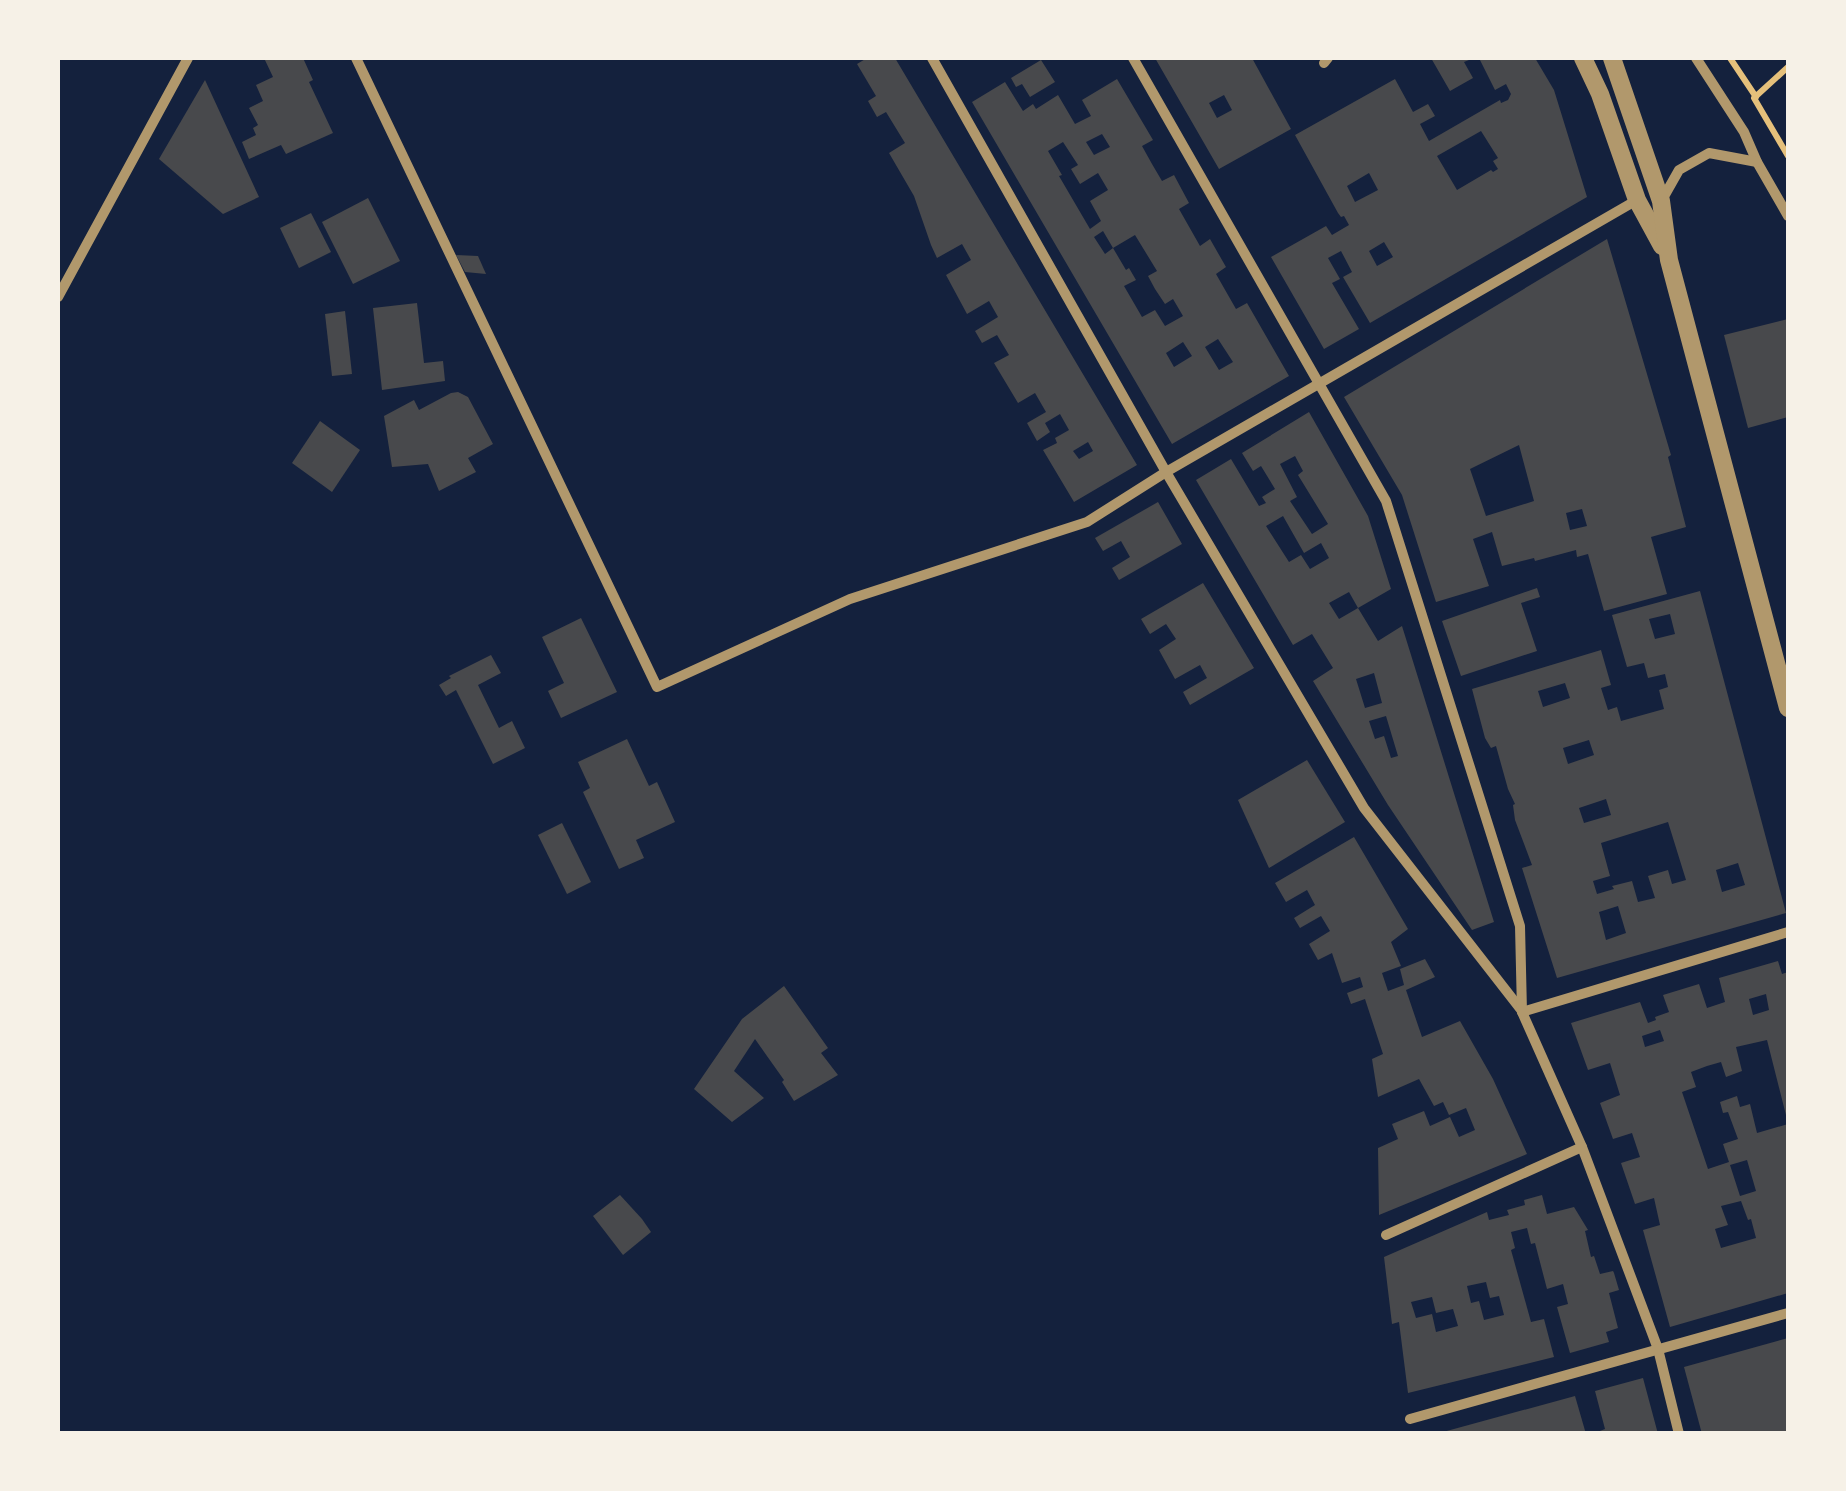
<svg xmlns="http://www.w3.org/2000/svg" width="1846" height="1491" viewBox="0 0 1846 1491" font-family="Karla,sans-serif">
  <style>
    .building { fill: #48494c; fill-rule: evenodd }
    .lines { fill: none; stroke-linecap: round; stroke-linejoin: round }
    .path { stroke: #e5c07b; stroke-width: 6 }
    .minor { stroke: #b1986c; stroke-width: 10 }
    .tertiary { stroke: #b1986c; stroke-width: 18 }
  </style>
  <rect width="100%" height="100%" fill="#14213d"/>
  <g class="building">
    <path d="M264 58H303L313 80 309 82 333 133 286 154 281 145 249 159 242 142 256 135 253 128 258 125 249 108 263 101 256 85 273 77Z"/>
    <path d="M867 58H895L1137 465 1074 502 1043 450 1057 443 1055 438 1069 430 1060 414 1045 423 1050 432 1037 441 1027 423 1046 412 1035 393 1018 403 994 363 1009 355 997 335 982 343 975 331 998 317 989 301 967 314 946 275 971 260 962 244 937 258 931 245 914 196 889 153 905 143 886 112 877 117 868 101 876 96 857 64ZM1088 442 1093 451 1079 459 1073 451Z"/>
    <path d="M1155 58H1252L1291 129 1219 169ZM1224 95 1232 110 1217 118 1209 103Z"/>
    <path d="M1431 58H1474L1464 62 1473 78 1450 91Z"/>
    <path d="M1479 58H1535L1554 90 1587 197 1370 323 1343 277 1352 272 1341 251 1328 258 1340 279 1332 283 1359 329 1324 349 1271 257 1326 226 1332 235 1349 225 1344 216 1341 217 1338 213 1295 135 1395 79 1413 112 1428 104 1435 116 1420 124 1429 141 1500 100 1501 103 1508 100 1511 94 1506 84 1495 90ZM1481 131 1498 158 1493 161 1498 169 1493 172 1491 170 1457 190 1437 156ZM1369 173 1378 190 1355 202 1347 186ZM1384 242 1393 257 1377 266 1369 251Z"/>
    <path d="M1041 60 1055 82 1030 97 1022 84 1016 87 1011 78Z"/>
    <path d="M1117 79 1153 140 1142 146 1152 164 1162 181 1174 175 1189 203 1179 209 1200 246 1210 239 1226 267 1216 274 1236 309 1247 303 1289 376 1172 444 972 102 1005 82 1023 111 1033 104 1036 109 1058 95 1075 124 1091 116 1082 100ZM1102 134 1110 147 1094 155 1086 142ZM1063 142 1078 165 1071 169 1080 184 1098 173 1108 190 1090 201 1101 221 1090 229 1059 176 1062 175 1048 151ZM1103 231 1113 248 1135 235 1157 271 1148 276 1155 289 1165 304 1173 299 1183 316 1165 326 1155 310 1142 317 1124 286 1136 280 1129 268 1126 270 1113 248 1105 254 1094 237ZM1218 339 1233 362 1219 370 1205 347ZM1183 342 1192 356 1174 367 1166 353Z"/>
    <path d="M205 80 259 197 223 214 159 159Z"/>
    <path d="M368 198 400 261 353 284 322 222Z"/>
    <path d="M311 213 331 252 299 268 280 228Z"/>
    <path d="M1607 239 1671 455 1668 457 1686 527 1651 537 1667 594 1604 611 1588 554 1577 557 1576 550 1535 561 1534 558 1502 566 1492 532 1473 539 1489 586 1436 602 1402 495 1344 397ZM1519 445 1534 501 1486 516 1470 469ZM1582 509 1587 526 1570 530 1566 513Z"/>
    <path d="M456 255 478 256 486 274 465 272Z"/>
    <path d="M417 303 424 363 443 361 445 381 382 390 373 308Z"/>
    <path d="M345 311 352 374 332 376 325 314Z"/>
    <path d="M1788 319V417L1748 428 1724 335Z"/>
    <path d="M458 392 468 397 493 444 468 458 476 472 439 491 428 464 392 467 384 416 414 400 419 410 451 393Z"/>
    <path d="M1309 412 1368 516 1391 589 1358 608 1349 592 1329 603 1339 619 1358 608 1378 641 1402 626 1494 922 1472 930 1388 805 1313 681 1333 668 1312 634 1293 645 1196 480 1231 459 1259 506 1266 503 1262 497 1275 489 1261 466 1253 471 1242 453ZM1295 456 1303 471 1298 475 1328 524 1312 534 1290 501 1297 497 1280 464ZM1283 516 1304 553 1321 543 1329 558 1310 569 1301 555 1289 562 1266 526ZM1374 673 1382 703 1365 708 1356 679ZM1386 716 1398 756 1391 758 1384 736 1375 739 1369 721Z"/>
    <path d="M320 421 360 450 332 492 292 463Z"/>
    <path d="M1158 502 1182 544 1119 580 1112 568 1130 557 1121 541 1103 551 1095 538Z"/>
    <path d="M1203 583 1254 668 1190 705 1183 692 1207 678 1200 665 1175 679 1159 650 1176 639 1166 624 1150 634 1141 619Z"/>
    <path d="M1537 588 1540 597 1521 603 1537 651 1461 676 1442 621Z"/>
    <path d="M1700 591 1786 913 1557 978 1522 868 1532 865 1515 820 1513 805 1515 804 1508 789 1496 746 1491 748 1485 738 1472 689 1601 650 1611 685 1601 688 1608 710 1617 707 1621 721 1664 709 1659 690 1668 687 1665 674 1648 678 1644 663 1627 667 1612 615ZM1670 614 1675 634 1655 639 1649 619ZM1565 683 1570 698 1543 707 1538 691ZM1589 740 1594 755 1568 764 1563 748ZM1606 799 1611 815 1584 823 1579 808ZM1668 822 1686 880 1672 884 1668 870 1648 876 1655 898 1638 902 1632 881 1612 886 1614 889 1597 894 1593 881 1610 876 1601 843ZM1738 863 1745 885 1722 892 1716 870ZM1618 906 1626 933 1606 940 1599 912Z"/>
    <path d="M581 618 617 692 561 718 548 691 564 683 542 637Z"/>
    <path d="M491 655 501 673 478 685 499 728 512 721 525 748 493 764 456 690 446 696 439 685 451 678 449 676Z"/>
    <path d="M627 739 649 786 657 782 675 822 636 840 644 858 619 869 583 792 590 788 578 762Z"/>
    <path d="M1307 760 1345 822 1269 868 1238 800Z"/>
    <path d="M562 823 591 882 567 894 538 835Z"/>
    <path d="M1354 837 1408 929 1391 942 1401 966 1382 973 1388 991 1404 985 1400 969 1425 959 1435 977 1406 990 1422 1037 1460 1021 1493 1079 1527 1154 1379 1215 1378 1148 1398 1139 1392 1124 1424 1111 1430 1126 1450 1117 1459 1137 1475 1130 1466 1108 1449 1115 1443 1102 1434 1106 1419 1079 1378 1097 1372 1059 1383 1054 1365 999 1351 1004 1347 993 1363 987 1360 977 1342 983 1332 953 1318 960 1309 944 1330 931 1321 916 1300 928 1294 918 1315 905 1307 890 1286 902 1275 883Z"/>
    <path d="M1778 961 1782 974 1788 972V1123L1767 1040 1736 1047 1742 1071 1726 1077 1721 1062 1707 1066 1691 1072 1696 1087 1682 1092 1708 1169 1729 1162 1723 1144 1738 1139 1728 1112 1723 1113 1720 1102 1737 1096 1740 1107 1750 1104 1757 1133 1788 1124V1293L1670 1327 1643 1230 1660 1225 1654 1198 1635 1204 1621 1163 1640 1157 1632 1133 1613 1139 1600 1103 1620 1095 1610 1063 1588 1070 1571 1023 1640 1002 1648 1023 1656 1020 1655 1017 1669 1012 1663 995 1699 984 1707 1008 1725 1002 1719 978ZM1766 994 1769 1010 1753 1015 1749 999ZM1660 1030 1664 1041 1645 1047 1642 1036ZM1747 1160 1756 1191 1740 1196 1730 1165ZM1741 1201 1748 1220 1751 1219 1756 1238 1721 1248 1715 1229 1728 1225 1721 1206Z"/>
    <path d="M784 986 828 1048 821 1053 838 1075 794 1101 782 1082 784 1080 755 1039 734 1071 764 1098 732 1122 694 1089 742 1019Z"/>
    <path d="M620 1195 642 1219 651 1232 623 1255 593 1216Z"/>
    <path d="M1542 1195 1547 1214 1574 1207 1588 1230 1585 1231 1591 1257 1594 1256 1600 1274 1613 1271 1614 1273 1619 1290 1609 1293 1618 1328 1606 1332 1609 1342 1570 1353 1557 1307 1568 1304 1563 1284 1547 1289 1535 1243 1531 1244 1527 1228 1511 1232 1515 1248 1511 1250 1531 1322 1544 1319 1554 1357 1408 1393 1399 1322 1392 1324 1384 1257 1487 1212 1489 1220 1509 1215 1507 1210 1525 1205 1524 1200ZM1486 1282 1490 1298 1499 1296 1504 1315 1484 1320 1479 1301 1471 1303 1467 1286ZM1432 1297 1436 1313 1453 1309 1458 1326 1436 1332 1432 1314 1416 1318 1411 1302Z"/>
    <path d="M1788 1338V1434H1702L1684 1367Z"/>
    <path d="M1643 1378 1658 1434H1592L1605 1429 1595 1391Z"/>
    <path d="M1575 1396 1586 1434H1443V1432Z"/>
  </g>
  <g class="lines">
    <g class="path">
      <path d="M1730 58 1756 97"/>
      <path d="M1788 67 1754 98 1788 156"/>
    </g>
    <g class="minor">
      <path d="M356 58 657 687 850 599 1087 522 1166 472 1637 200"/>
      <path d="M932 58 1166 472 1364 808 1522 1011"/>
      <path d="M1133 58 1386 501 1520 926 1522 1012 1582 1147 1658 1349 1679 1434"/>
      <path d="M1696 58 1744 132 1757 162 1788 216"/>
      <path d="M1324 63 1328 58"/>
      <path d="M1662 200 1679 170 1709 153 1757 162"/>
      <path d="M58 297 188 58"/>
      <path d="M1522 1012 1788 932"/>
      <path d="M1386 1235 1582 1147"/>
      <path d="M1410 1419 1788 1313"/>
    </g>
    <g class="tertiary">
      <path d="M1583 58 1600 94 1637 200 1662 246"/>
      <path d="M1612 58 1661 201 1669 260 1788 708"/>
    </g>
  </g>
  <rect width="1846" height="1491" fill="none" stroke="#f6f1e7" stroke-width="120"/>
</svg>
